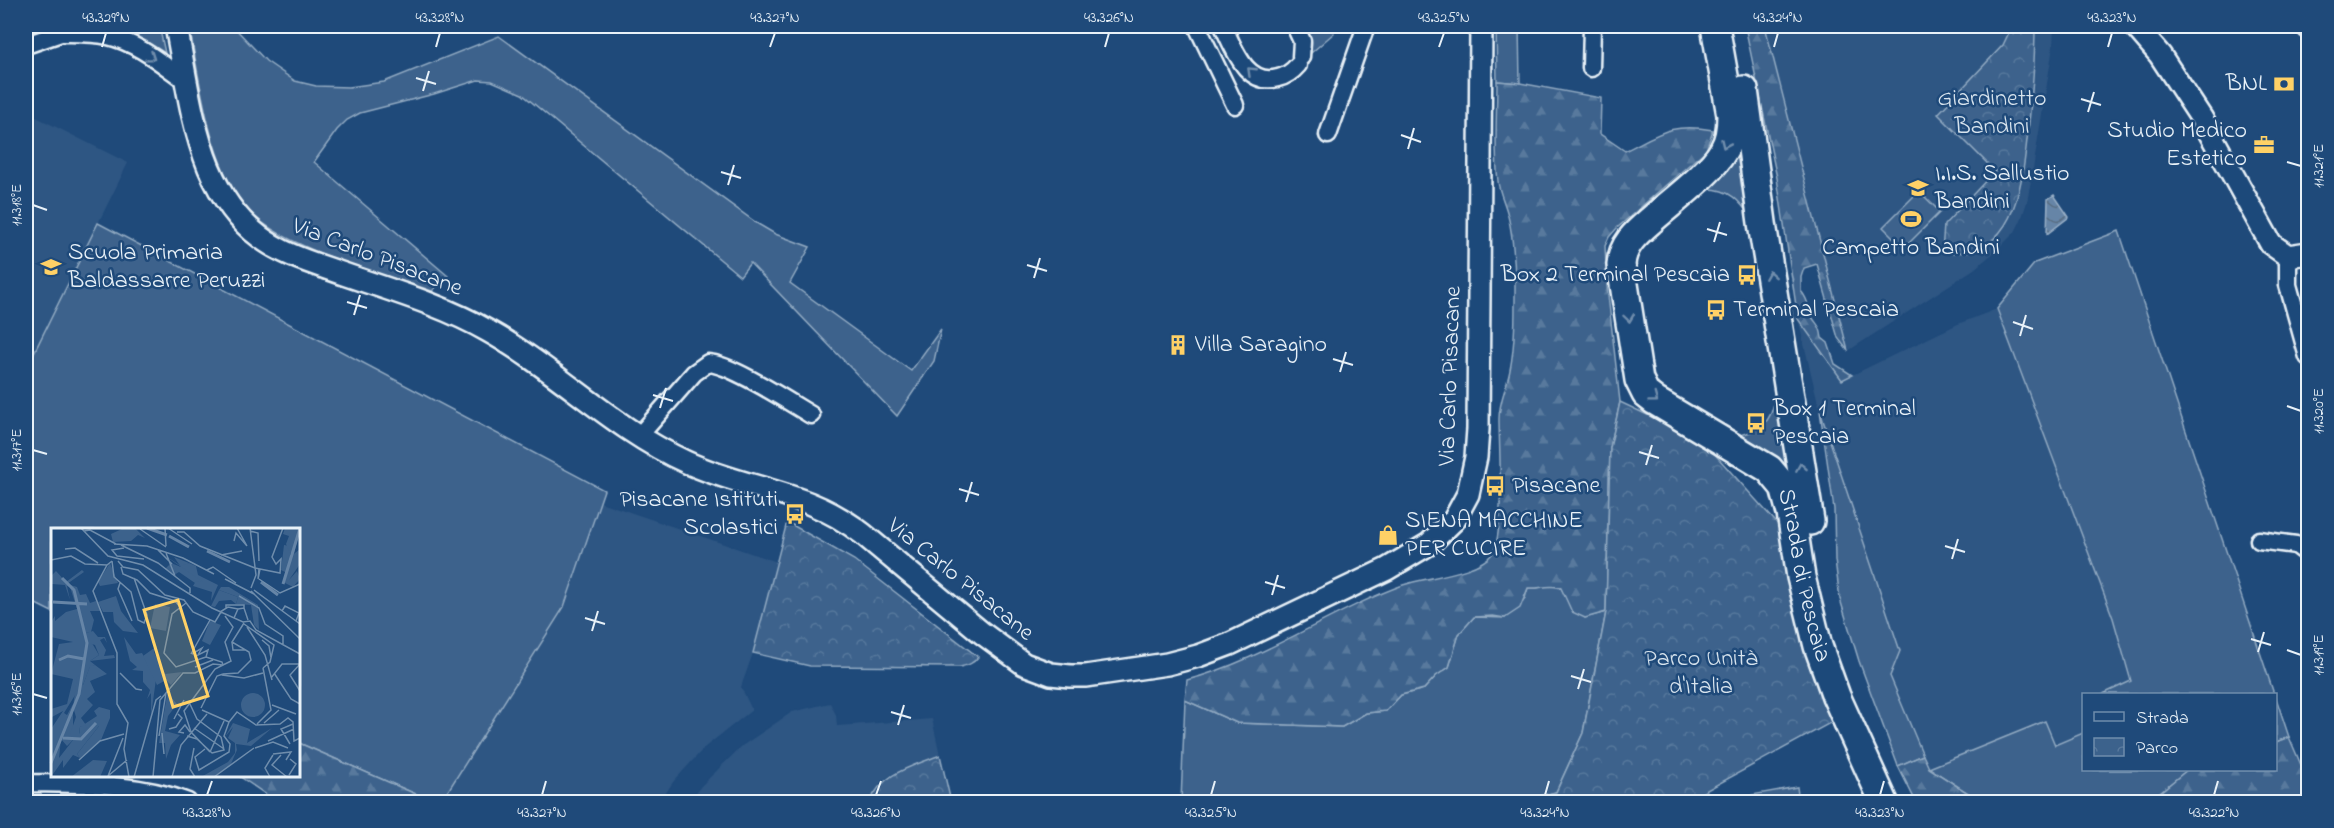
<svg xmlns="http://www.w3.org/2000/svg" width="2334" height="828" viewBox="0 0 2334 828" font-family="'Indie Flower',sans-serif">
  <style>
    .built { fill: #2e5683 }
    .green { fill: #3c628c; stroke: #92aac2; stroke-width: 1.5 }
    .forest { fill: url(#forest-firs); stroke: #92aac2; stroke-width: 1.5 }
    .park { fill: url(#park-crowns); stroke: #92aac2; stroke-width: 1.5 }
    .water { fill: url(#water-waves); stroke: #9ab0c7; stroke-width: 1.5 }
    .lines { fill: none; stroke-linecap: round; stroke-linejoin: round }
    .minor-casing { stroke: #e8f1f8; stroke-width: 21 }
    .tertiary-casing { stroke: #e8f1f8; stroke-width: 26 }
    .primary-casing { stroke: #e8f1f8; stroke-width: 32 }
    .minor { stroke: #1f4a7a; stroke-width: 16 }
    .tertiary { stroke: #1f4a7a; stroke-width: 21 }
    .primary { stroke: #1f4a7a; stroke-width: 27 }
    .oneway { stroke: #6f8dac }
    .ticks { fill: none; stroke: #e8f1f8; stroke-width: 2 }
    .labels { text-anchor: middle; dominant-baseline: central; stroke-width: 5; stroke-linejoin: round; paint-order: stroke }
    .poi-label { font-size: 24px; fill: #e8f1f8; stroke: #1f4a7a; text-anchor: start }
    .park-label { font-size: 24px; fill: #d7e3ed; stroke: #1f4a7a }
    .street-label { font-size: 24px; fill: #e8f1f8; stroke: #1f4a7a }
    .inset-river { fill: none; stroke: #6685a7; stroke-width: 3 }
    .inset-road { fill: none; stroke: #6f8dac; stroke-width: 1.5 }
    .view { fill: #ffd166; fill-opacity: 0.15; stroke: #ffd166; stroke-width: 3 }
    .inset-edge { fill: none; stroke: #e8f1f8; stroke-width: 3 }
    .neatline { fill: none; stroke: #e8f1f8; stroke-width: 2 }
    .ticks-label { font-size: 15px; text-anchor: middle; fill: #e8f1f8 }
  </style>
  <defs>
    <pattern id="forest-firs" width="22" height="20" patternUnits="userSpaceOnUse" patternTransform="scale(1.5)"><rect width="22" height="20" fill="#3c628c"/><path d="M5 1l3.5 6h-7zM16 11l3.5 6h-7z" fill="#58799d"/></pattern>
    <pattern id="park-crowns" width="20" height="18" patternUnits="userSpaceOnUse" patternTransform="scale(1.5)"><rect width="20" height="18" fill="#3c628c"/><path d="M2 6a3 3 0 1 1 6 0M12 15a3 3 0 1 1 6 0" fill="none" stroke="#58799d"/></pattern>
    <pattern id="water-waves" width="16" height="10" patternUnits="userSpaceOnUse" patternTransform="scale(1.5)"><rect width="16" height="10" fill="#6685a7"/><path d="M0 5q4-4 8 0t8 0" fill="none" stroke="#596d82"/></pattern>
  </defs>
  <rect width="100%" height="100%" fill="#1f4a7a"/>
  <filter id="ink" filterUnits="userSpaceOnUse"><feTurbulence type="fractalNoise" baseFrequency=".0167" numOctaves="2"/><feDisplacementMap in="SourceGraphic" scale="12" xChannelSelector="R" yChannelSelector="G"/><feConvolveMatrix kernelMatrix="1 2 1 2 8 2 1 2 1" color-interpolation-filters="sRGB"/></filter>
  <g filter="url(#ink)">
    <g class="built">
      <path d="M1765 26H2054L2053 47 2032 175 2027 202 2021 220 2015 232 1996 251 1974 269 1848 351Z"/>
      <path d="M26 112 128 163 26 369Z"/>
      <path d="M1997 309 2113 618 2131 681 2103 694H2084L2083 733 2055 746 2044 721 1929 768 1890 676 1900 650 1820 411 1798 319 1842 380 1958 324Z"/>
      <path d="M600 502 777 562 753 653 741 687 752 710 705 747 673 782 660 802H441L564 607Z"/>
      <path d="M830 703 836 715 837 726 932 719 940 755 894 773 882 781 870 802H689L701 786 742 746 792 712Z"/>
    </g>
    <g class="green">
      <path d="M140 26 155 27 160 30 165 53 146 41 118 30Z"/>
      <path d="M189 26H233L266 61 295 81 316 86 349 87 384 82 499 36 758 224 775 234 810 247 790 283 911 371 941 329 934 361 897 416 750 263 740 276 522 94 492 81 478 80 434 94 360 113 347 120 337 130 314 162 448 276 432 291C381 273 285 249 249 211 208 166 201 83 189 26Z"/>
      <path d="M1300 26H1329L1334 33 1311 53Z"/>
      <path d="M1496 26H1519L1520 83 1497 81Z"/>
      <path d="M1738 146 1752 219C1740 201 1729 188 1706 189Z"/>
      <path d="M1919 191 1940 212 1904 248 1883 227Z"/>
      <path d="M98 223 604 490 564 607 441 802H434L299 743 298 530H52V612L26 599V369Z"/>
      <path d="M2119 231 2274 694H2103L2131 681 2113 618 1997 309 2035 263Z"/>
      <path d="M1775 384 1794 491 1736 436C1768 430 1776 414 1775 384Z"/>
      <path d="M1820 411 1900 651 1890 676 1923 755 1898 766 1859 661 1840 599 1835 560 1834 509Z"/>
      <path d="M1550 585 1561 588 1567 599 1585 618 1606 612 1583 733 1556 792 1516 802H1181L1185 700 1237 723 1342 727 1366 713 1386 711 1401 695 1424 689 1436 676 1449 667 1459 634 1474 617 1505 618 1525 598 1528 588H1537Z"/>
      <path d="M2276 698 2289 737 2276 742Z"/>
      <path d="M2045 721 2055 745 2083 733 2084 770H2187L2148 802H1982L1929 768Z"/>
      <path d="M1797 787 1799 802H1753L1752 795Z"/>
    </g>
    <g class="forest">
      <path d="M1745 26H1765L1848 351 1838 338 1817 264 1804 268 1801 277V291C1811 303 1806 307 1812 317 1818 326 1820 325 1822 338L1828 343 1835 364 1852 375 1842 380 1798 319 1777 178Z"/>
      <path d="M1497 81 1520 83 1601 98 1600 134 1625 151C1661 133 1670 123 1713 130L1706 150 1617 228 1609 237 1605 246 1607 286 1620 402 1610 448 1606 612 1585 618 1572 612 1561 588C1549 584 1541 589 1528 588L1520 608 1505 618 1493 616 1474 617 1459 634 1449 667 1436 676 1424 689 1401 695 1386 711 1366 713 1342 727 1237 723 1185 700 1187 680C1263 660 1329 612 1403 585 1426 577 1478 573 1492 554 1505 535 1499 446 1499 419 1499 401 1507 387 1510 370 1516 339 1515 306 1515 275 1514 255 1513 235 1508 216 1506 205 1499 193 1498 181 1494 149 1497 114 1497 81Z"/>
      <path d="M2289 737 2308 781V802H2148L2187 770H2276V742Z"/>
      <path d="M299 743 434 802H277L239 776H298Z"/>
      <path d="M1923 755 1929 768 1982 802H1916L1898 766Z"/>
    </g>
    <g class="park">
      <path d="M2012 26H2035C2035 61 2032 96 2028 131 2022 184 2016 262 1942 252L1944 225 1995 171 1938 114 2003 45Z"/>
      <path d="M1620 402 1675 428 1711 450 1784 531 1802 645 1832 722 1685 802H1516L1556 792 1583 733 1606 612 1610 448Z"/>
      <path d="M787 522 854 560 978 657C973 664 968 665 960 667L810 666 753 653Z"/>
      <path d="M940 755 951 802H870C883 772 911 767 940 755Z"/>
    </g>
    <path class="water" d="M2054 195 2069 217 2047 234 2048 199Z"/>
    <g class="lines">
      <g class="minor-casing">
        <g id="minor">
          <path d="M1197 26 1235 105"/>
          <path d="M1223 26C1234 48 1246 87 1278 78 1287 76 1292 72 1298 65"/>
          <path d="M1295 26 1302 41 1301 57"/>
          <path d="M56 33C73 33 91 32 108 36 138 43 162 64 186 81"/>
          <path d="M26 45 64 32"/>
          <path d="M1591 68 1592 26"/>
          <path d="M1328 135 1366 26"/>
          <path d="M2288 256V285L2308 357"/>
          <path d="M639 436 694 373 708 363C731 364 789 402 811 415"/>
          <path d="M2259 540 2296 545 2308 554"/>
          <path d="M26 783C80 784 137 782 188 802"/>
        </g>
      </g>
      <g class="tertiary-casing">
        <g id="tertiary">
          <path d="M176 26C185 72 191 124 209 168 220 194 237 220 260 237 282 254 309 262 335 271 386 289 441 304 488 331 558 370 613 429 686 462 749 491 805 489 863 534L982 633 1024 664 1051 674 1070 676H1086L1167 664 1198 656 1230 644 1387 569 1429 544 1454 520 1468 494 1476 457 1478 429 1481 26"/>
          <path d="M2135 26 2160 55 2202 119 2271 244 2288 256 2308 253"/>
          <path d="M2307 26 2308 27"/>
        </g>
      </g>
      <g class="primary-casing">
        <g id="primary">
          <path id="s1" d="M1715 26 1731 115C1731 128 1730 140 1723 151 1710 174 1671 202 1650 221 1636 233 1622 245 1621 265L1639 380 1646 394 1655 401 1769 469 1784 487 1791 513 1801 577 1818 646 1836 696 1884 802"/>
          <path d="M1744 90 1763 230 1810 521"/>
        </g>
      </g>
      <use href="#minor" class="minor"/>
      <use href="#tertiary" class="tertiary"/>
      <use href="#primary" class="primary"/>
    </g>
    <defs><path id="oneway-chevron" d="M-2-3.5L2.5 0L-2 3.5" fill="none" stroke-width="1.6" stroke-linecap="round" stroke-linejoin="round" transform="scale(1.5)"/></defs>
    <g class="oneway">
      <use href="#oneway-chevron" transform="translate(151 57) rotate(34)"/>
      <use href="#oneway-chevron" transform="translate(1251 71) rotate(-136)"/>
      <use href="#oneway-chevron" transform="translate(1725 144) rotate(114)"/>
      <use href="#oneway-chevron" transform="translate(1770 275) rotate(-99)"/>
      <use href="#oneway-chevron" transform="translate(1629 318) rotate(82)"/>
      <use href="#oneway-chevron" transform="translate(1654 399) rotate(37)"/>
      <use href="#oneway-chevron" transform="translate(1801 467) rotate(-99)"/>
    </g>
  </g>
  <path class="ticks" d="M102 47 106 33M436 47 440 33M770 47 775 33M1105 47 1109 33M1439 47 1444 33M1774 47 1778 33M2108 47 2112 33M416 78 436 84M423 91 429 71M2081 99 2101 105M2088 112 2094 92M1401 135 1421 142M1408 149 1414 128M2287 162 2301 166M721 172 741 178M728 185 734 165M33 205 47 210M1707 229 1727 235M1714 242 1720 222M1027 265 1047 271M1034 278 1040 258M347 302 367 308M354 315 360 295M2013 322 2033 329M2020 336 2026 315M1333 359 1353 365M1340 372 1346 352M653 395 673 401M2287 406 2301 411M660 408 666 388M33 450 47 454M1639 452 1659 458M1646 465 1652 445M959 489 979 495M966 502 972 482M1945 546 1965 552M1952 559 1958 539M1265 582 1285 588M1272 595 1278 575M585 618 605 624M592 631 598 611M2251 639 2271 645M2287 650 2301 655M2258 652 2264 632M1571 676 1591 682M1578 689 1584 669M33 694 47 698M891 712 911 718M898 725 904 705M207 795 212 781M542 795 546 781M876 795 881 781M1211 795 1215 781M1545 795 1549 781M1880 795 1884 781M2214 795 2218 781"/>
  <defs>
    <g id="bank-bare" transform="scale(1.62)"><path d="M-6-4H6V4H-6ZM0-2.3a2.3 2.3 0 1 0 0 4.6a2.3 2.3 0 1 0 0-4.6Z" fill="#ffd166" stroke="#1f4a7a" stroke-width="2.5" paint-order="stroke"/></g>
    <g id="office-bare" transform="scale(1.62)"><path d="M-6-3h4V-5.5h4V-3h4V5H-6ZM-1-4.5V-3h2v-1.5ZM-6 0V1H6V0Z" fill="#ffd166" stroke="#1f4a7a" stroke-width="2.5" paint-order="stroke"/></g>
    <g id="school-bare" transform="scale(1.62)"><path d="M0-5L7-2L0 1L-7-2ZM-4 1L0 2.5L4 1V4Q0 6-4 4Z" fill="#ffd166" stroke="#1f4a7a" stroke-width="2.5" paint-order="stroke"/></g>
    <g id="stadium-bare" transform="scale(1.62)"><path d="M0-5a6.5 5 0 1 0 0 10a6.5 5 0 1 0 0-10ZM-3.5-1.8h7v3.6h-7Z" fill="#ffd166" stroke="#1f4a7a" stroke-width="2.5" paint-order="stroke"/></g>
    <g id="bus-bare" transform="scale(1.62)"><path d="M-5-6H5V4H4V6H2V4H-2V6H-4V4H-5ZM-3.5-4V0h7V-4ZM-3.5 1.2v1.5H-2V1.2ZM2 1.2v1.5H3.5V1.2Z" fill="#ffd166" stroke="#1f4a7a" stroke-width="2.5" paint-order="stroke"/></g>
    <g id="building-bare" transform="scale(1.62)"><path d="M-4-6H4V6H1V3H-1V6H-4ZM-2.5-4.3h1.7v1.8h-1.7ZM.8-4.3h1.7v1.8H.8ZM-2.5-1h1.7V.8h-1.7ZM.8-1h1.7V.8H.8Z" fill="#ffd166" stroke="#1f4a7a" stroke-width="2.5" paint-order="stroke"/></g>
    <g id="shop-bare" transform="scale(1.62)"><path d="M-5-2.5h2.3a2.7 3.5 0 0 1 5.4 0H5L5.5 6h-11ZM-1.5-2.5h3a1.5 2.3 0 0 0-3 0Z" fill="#ffd166" stroke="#1f4a7a" stroke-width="2.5" paint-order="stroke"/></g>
  </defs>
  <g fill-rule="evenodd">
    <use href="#bank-bare" x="2284" y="84"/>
    <use href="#office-bare" x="2264" y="145"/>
    <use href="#school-bare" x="1918" y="188"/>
    <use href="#stadium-bare" x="1911" y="219"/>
    <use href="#school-bare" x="51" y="267"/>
    <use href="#bus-bare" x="1747" y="275"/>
    <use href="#bus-bare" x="1716" y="310"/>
    <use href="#building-bare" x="1178" y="345"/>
    <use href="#bus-bare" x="1756" y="423"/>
    <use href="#bus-bare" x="1495" y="486"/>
    <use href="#bus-bare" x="795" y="514"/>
    <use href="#shop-bare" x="1388" y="535"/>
  </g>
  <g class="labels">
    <g class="poi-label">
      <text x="2267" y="84" text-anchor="end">BNL</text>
      <text x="2247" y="131" text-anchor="end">Studio Medico<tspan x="2247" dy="28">Estetico</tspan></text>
      <text x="1935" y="174">I.I.S. Sallustio<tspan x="1935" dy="28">Bandini</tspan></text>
      <text x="1911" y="248" text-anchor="middle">Campetto Bandini</text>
      <text x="68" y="253">Scuola Primaria<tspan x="68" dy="28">Baldassarre Peruzzi</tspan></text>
      <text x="1730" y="275" text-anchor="end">Box 2 Terminal Pescaia</text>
      <text x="1733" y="310">Terminal Pescaia</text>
      <text x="1195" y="345">Villa Saragino</text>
      <text x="1773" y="409">Box 1 Terminal<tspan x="1773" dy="28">Pescaia</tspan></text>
      <text x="1512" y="486">Pisacane</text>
      <text x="778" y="500" text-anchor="end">Pisacane Istituti<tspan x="778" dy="28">Scolastici</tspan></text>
      <text x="1405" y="521">SIENA MACCHINE<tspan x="1405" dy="28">PER CUCIRE</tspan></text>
    </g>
    <g class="park-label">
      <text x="1992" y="99">Giardinetto<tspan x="1992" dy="28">Bandini</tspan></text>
      <text x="1701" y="659">Parco Unità<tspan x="1701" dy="28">d'Italia</tspan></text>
    </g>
    <g class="street-label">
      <text transform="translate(377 258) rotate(21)">Via Carlo Pisacane</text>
      <text transform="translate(1451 376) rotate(-88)">Via Carlo Pisacane</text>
      <text stroke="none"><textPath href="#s1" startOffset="674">Strada di Pescaia</textPath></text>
      <text transform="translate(960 580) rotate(39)">Via Carlo Pisacane</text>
    </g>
  </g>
  <g transform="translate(51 528)">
    <rect width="249" height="249" fill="#1f4a7a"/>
    <path d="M73 0H84L94 10 87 7 80 13 62 14 60 6ZM233 17 239 18V29L249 21V36L238 52 246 43 249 51 242 59 232 54 236 45 230 42ZM123 29 138 35 133 38 153 54 144 55 128 44 123 47 114 41 120 35 130 39ZM59 35 67 55 49 58 47 54ZM31 42 33 44 16 56 26 59 29 67 35 66 39 75 45 73 50 83H39L43 92 40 104 35 105 48 127 39 133 44 137 39 139 32 157 30 150 26 152V164L13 185 16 187 22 176V212L16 218 10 211 0 232V201L12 183 1 189 0 181 16 176 22 151 0 146 8 116 22 114 0 109V94L4 88V93L15 84 26 81 19 59 16 58 19 72 14 57 1 56 0 48 5 43 15 54ZM168 62 187 69 185 76 180 72 168 73 164 79 160 78ZM65 68 70 83 87 105 72 103 63 94 62 84H52L47 74ZM104 76 119 79 115 103 99 100ZM190 177a12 12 0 1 1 24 0a12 12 0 1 1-24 0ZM48 179 59 182V190L50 212 29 230 26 226 48 198 28 207 29 199 46 188 43 183ZM182 195 199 201 196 215 221 200 200 218 185 216 186 222 179 238 162 249H150L177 234 184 225V215L177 210 182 199 174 209Z" fill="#3c628c"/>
    <path d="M234 0H249L242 31 235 16 238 8 232 6ZM107 23 130 38 138 35 145 38 147 47 167 57 160 73 161 64 142 58 145 53 152 54ZM170 59H178L207 77 208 102 203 97 200 77 185 76 187 69 168 62ZM42 103 47 109H54L56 115 53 110 49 112 55 122 53 128 63 127 64 130 39 133 48 127 44 117 37 115 35 105ZM73 109 85 126 91 125 105 151 100 188V165L96 171 99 162 92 154V143L81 142 86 139 79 133ZM44 137 56 146 39 153 44 164 36 171 42 177 30 190 35 197 29 199 28 206 41 196 48 198 26 226 29 230 22 227 12 240V232L0 249V232L10 211 8 230 22 212 19 206 25 189 22 179 26 149 31 145 32 157 39 138ZM120 161 118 167 126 176 117 188 114 203 129 207 120 217 115 231 114 215H108L116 167ZM42 232 56 233 49 249H20Z" fill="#3c628c"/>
    <path d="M159 93 170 97 159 117 151 113ZM106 118 103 124 114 146 131 144 120 157 115 152 106 157 92 128Z" fill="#3c628c"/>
    <path class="inset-river" d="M96 0 116 7M118 8 138 19M156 23 179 34M210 54 227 67M232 56 249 0M2 74 36 76M8 132 17 128 33 131M12 210 30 211 45 195M0 235 28 166 36 115 23 62 11 50"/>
    <path class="inset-road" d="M30 0 57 28 92 37 161 80 192 94 199 93 205 102 249 126M114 0 115 18M117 0 141 16M186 0 196 18M199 0 205 47 200 60M89 1 115 19M33 3 39 2 65 16M199 3 207 5 208 33M126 4H133L149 18 204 40M183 13 185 5 196 18M63 16 96 18 132 30 163 46M70 17 107 35 139 60V65M14 21 24 20 47 35M107 22 121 36M115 25 124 48M170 27 191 23M66 28 93 31M66 28 61 22 73 20M0 32 20 28 34 36 56 37 61 33M61 33 63 49 80 64 87 92 93 95 96 87 83 50M67 33 72 39 87 42 114 67 133 72 142 84 164 94 170 84M56 37 42 63 66 125V176L77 195 73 221 78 249M70 39 72 46 86 52 99 65 124 73 129 79M204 40 229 45 230 31 225 36 221 29 232 0M208 41 207 51 209 41M156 42 162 39 185 55M174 51 203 66M208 51 229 65 249 56M69 55 67 61 81 93M203 62 249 96M200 63 249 111M188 68 208 80 214 96 232 108V116M135 75 121 86 113 125 125 139 155 129M175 80V77H193V80M231 83 234 78 248 85 245 93M169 84 177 79 187 81M183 90 187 81 193 80 197 92M193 96 223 117 219 134 212 140M196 99 214 127 221 152M211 112 218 118 220 130M181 114 182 122H194M140 126 159 92M141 126 151 120 147 127 157 122 155 129M155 129 171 134 172 137 164 141 133 183 140 204 159 224M249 136 239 147 249 163M172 137 180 133 174 114 182 99 174 88M144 139 162 132M69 145 85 161 91 162M223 145 240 171 249 176M172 146 187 145 200 132 198 124 181 114 193 95M171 147 193 150 212 145M220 150 231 136H249M138 174 146 191 170 209M221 177 245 186M150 180 166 148 172 146M151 182 178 194M123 191 133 172M178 194 186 184 205 197 229 196 237 190 242 194 243 213 249 210M213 195 228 182M206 196 220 182 212 140M143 200 173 221M118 201 125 199 131 190 127 186M111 205 113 226M133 205 128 204 134 197 139 204M108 208 115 165M136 208 146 211 161 225M217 213 243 201M239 216 230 201 242 196M143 220 139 241 144 249M204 220 222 214 237 220M154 221 144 229 148 242 178 224 179 216 173 208 178 194M159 224 173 193M161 225 173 222 170 209M222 226 240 224 235 232M230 227 221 237 236 249M28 232 49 213 73 206M238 247 245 236 239 231M57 248 72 210M57 248 76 232M83 249 105 172 110 168M102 249 109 172 132 145H144L162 136 172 137M121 249 130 217 156 186M163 249 203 220M219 249 214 240 222 227"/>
    <path class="view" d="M127 72 157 168 122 179 93 82Z"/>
    <rect width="249" height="249" class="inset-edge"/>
  </g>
  <rect width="2334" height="828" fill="none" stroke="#1f4a7a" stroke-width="66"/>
  <rect x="2082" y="693" width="195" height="78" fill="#1f4a7a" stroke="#6f8dac" stroke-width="1.5"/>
  <rect x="2094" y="712" width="30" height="9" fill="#1f4a7a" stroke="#6f8dac" stroke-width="1.5"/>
  <text x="2136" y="723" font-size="18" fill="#e8f1f8">Strada</text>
  <rect x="2094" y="738" width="30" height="18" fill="url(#park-crowns)" stroke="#6f8dac" stroke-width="1.5"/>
  <text x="2136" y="753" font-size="18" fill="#e8f1f8">Parco</text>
  <rect x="33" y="33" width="2268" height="762" class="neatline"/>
  <g class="ticks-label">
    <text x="106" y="22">43.329°N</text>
    <text x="440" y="22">43.328°N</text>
    <text x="775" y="22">43.327°N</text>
    <text x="1109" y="22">43.326°N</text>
    <text x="1444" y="22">43.325°N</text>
    <text x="1778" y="22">43.324°N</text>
    <text x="2112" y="22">43.323°N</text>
    <text transform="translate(2318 166) rotate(-90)" y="5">11.321°E</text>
    <text transform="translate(16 205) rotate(-90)" y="5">11.318°E</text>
    <text transform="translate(2318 411) rotate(-90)" y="5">11.320°E</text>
    <text transform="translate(16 450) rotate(-90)" y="5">11.317°E</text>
    <text transform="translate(2318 655) rotate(-90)" y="5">11.319°E</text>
    <text transform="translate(16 694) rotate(-90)" y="5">11.316°E</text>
    <text x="207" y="817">43.328°N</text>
    <text x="542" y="817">43.327°N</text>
    <text x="876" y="817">43.326°N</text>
    <text x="1211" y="817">43.325°N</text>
    <text x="1545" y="817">43.324°N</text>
    <text x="1880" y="817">43.323°N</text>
    <text x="2214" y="817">43.322°N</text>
  </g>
</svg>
